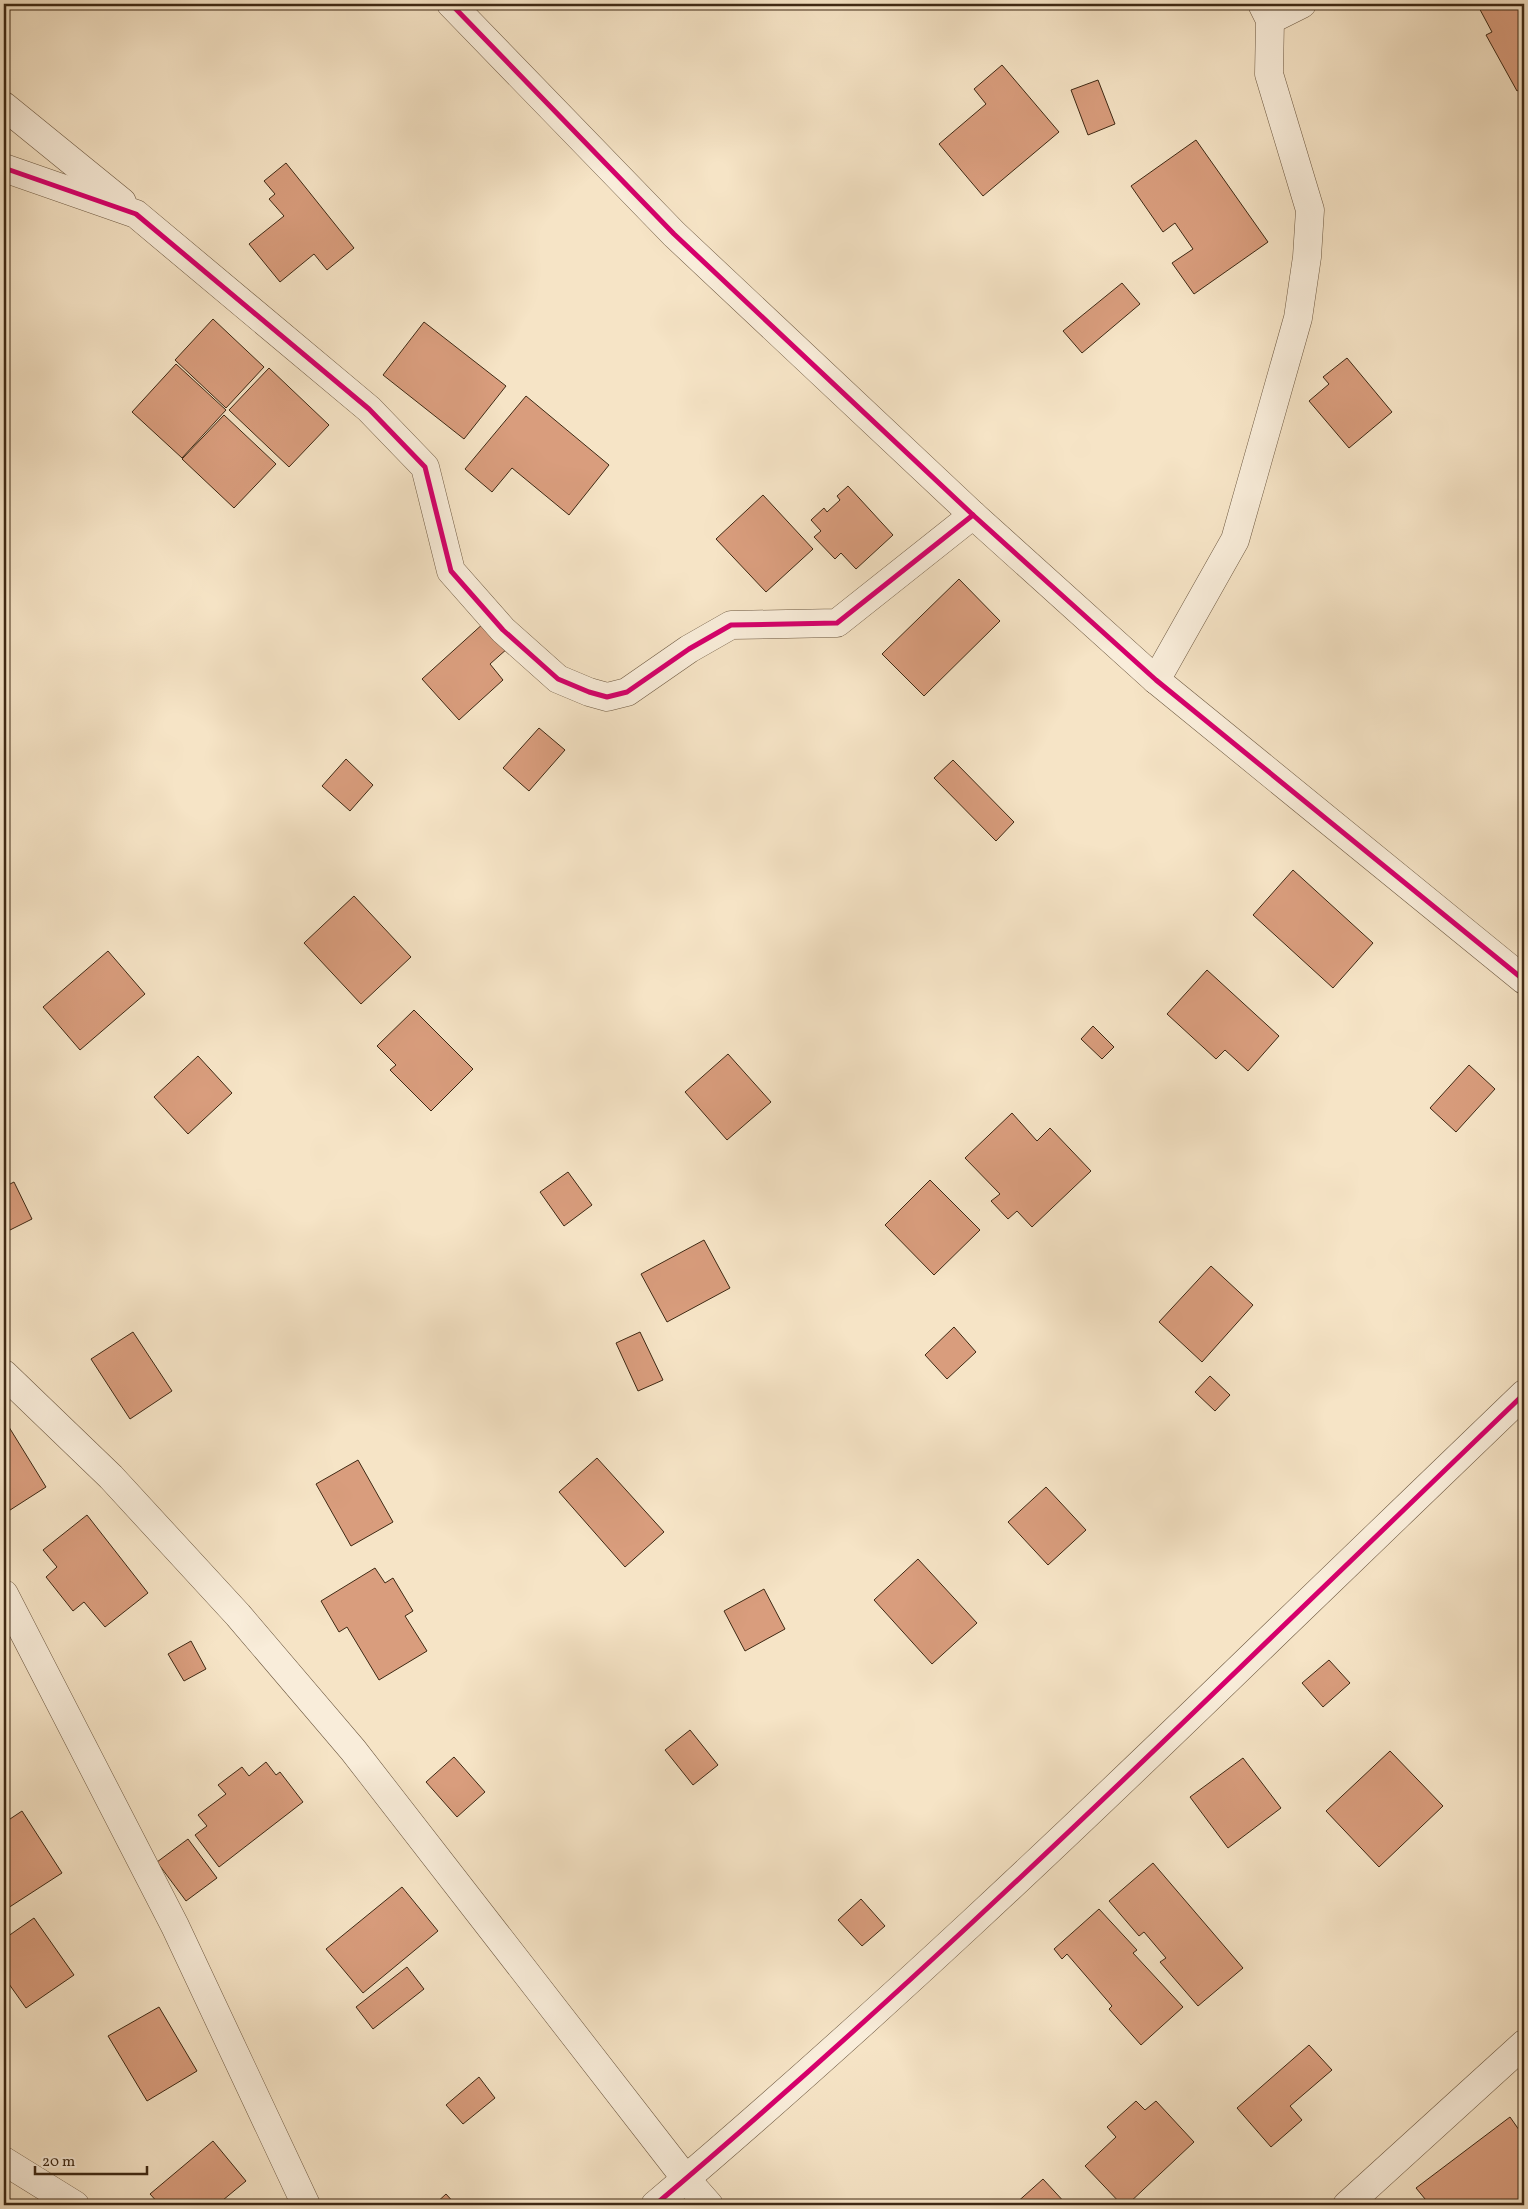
<svg xmlns="http://www.w3.org/2000/svg" width="1528" height="2209" viewBox="0 0 1528 2209" font-family="Vollkorn,serif">
  <style>
    .building { fill: #d99d7d; stroke: #3f2914 }
    .lines { fill: none; stroke-linecap: round; stroke-linejoin: round }
    .street-casing { stroke: #6d5840; stroke-width: 29 }
    .street { stroke: #f9edda; stroke-width: 28 }
    .cycleway-casing { stroke: #f9edda; stroke-width: 8 }
    .cycleway { stroke: #d6006c; stroke-width: 5 }
  </style>
  <rect width="100%" height="100%" fill="#f6e4c6"/>
  <filter id="stains"><feTurbulence type="fractalNoise" baseFrequency=".004" numOctaves="4"/><feColorMatrix values="0 0 0 0 .2 0 0 0 0 .09 0 0 0 0 .02 0 0 0 .5 -.17"/></filter>
  <radialGradient id="worn" r=".72"><stop offset=".6" stop-color="#630" stop-opacity="0"/><stop offset="1" stop-color="#630" stop-opacity=".3"/></radialGradient>
  <g class="building">
    <path d="M1477 4H1524V87L1517 91 1486 35 1492 32Z"/>
    <path d="M1002 65 1059 132 983 196 939 144 986 104 974 89Z"/>
    <path d="M1098 80 1115 124 1088 135 1071 90Z"/>
    <path d="M1196 140 1268 242 1194 294 1172 263 1193 249 1175 223 1163 232 1131 186Z"/>
    <path d="M286 163 354 248 327 270 314 254 280 282 249 244 284 216 269 199 275 194 264 181Z"/>
    <path d="M1122 283 1140 304 1082 353 1063 331Z"/>
    <path d="M213 319 264 367 226 408 175 360Z"/>
    <path d="M424 322 506 386 464 439 383 375Z"/>
    <path d="M1347 358 1392 412 1349 448 1309 401 1329 384 1323 377Z"/>
    <path d="M176 364 226 410 182 458 132 412Z"/>
    <path d="M269 368 329 425 289 467 229 410Z"/>
    <path d="M526 396 609 465 569 515 512 468 492 492 465 469Z"/>
    <path d="M224 415 276 464 234 508 182 459Z"/>
    <path d="M848 486 893 535 856 569 841 553 835 559 814 537 821 531 811 520 824 508 827 512 840 500 837 496Z"/>
    <path d="M763 495 813 549 766 592 716 539Z"/>
    <path d="M959 579 1000 621 924 696 882 654Z"/>
    <path d="M485 622 508 648 490 664 503 680 459 720 422 679Z"/>
    <path d="M539 728 565 750 529 791 503 768Z"/>
    <path d="M346 759 373 785 350 811 322 786Z"/>
    <path d="M953 760 1014 822 996 841 934 778Z"/>
    <path d="M1293 870 1373 943 1333 988 1253 915Z"/>
    <path d="M354 896 411 957 361 1004 304 943Z"/>
    <path d="M108 951 145 994 80 1050 43 1007Z"/>
    <path d="M1207 970 1279 1036 1248 1071 1225 1050 1216 1059 1167 1014Z"/>
    <path d="M414 1010 473 1069 431 1111 390 1070 396 1065 377 1046Z"/>
    <path d="M1093 1026 1114 1047 1102 1059 1081 1039Z"/>
    <path d="M728 1054 771 1102 727 1140 685 1092Z"/>
    <path d="M198 1056 232 1093 188 1134 154 1097Z"/>
    <path d="M1469 1065 1495 1089 1456 1132 1430 1108Z"/>
    <path d="M1012 1113 1037 1141 1050 1128 1091 1171 1032 1227 1017 1211 1008 1219 991 1201 1000 1194 965 1158Z"/>
    <path d="M568 1172 592 1205 564 1226 540 1192Z"/>
    <path d="M930 1180 980 1230 934 1275 885 1225Z"/>
    <path d="M14 1182 32 1219 4 1233V1187Z"/>
    <path d="M704 1240 730 1288 667 1322 641 1274Z"/>
    <path d="M1211 1266 1253 1305 1202 1362 1159 1322Z"/>
    <path d="M954 1327 976 1352 947 1379 925 1355Z"/>
    <path d="M133 1332 172 1391 130 1419 91 1359Z"/>
    <path d="M640 1332 663 1380 638 1391 616 1343Z"/>
    <path d="M1210 1376 1230 1395 1215 1411 1195 1392Z"/>
    <path d="M4 1419 46 1487 7 1512 4 1507Z"/>
    <path d="M597 1458 664 1532 625 1567 559 1492Z"/>
    <path d="M358 1460 393 1522 351 1546 316 1484Z"/>
    <path d="M1046 1487 1086 1530 1048 1565 1008 1522Z"/>
    <path d="M87 1515 148 1593 105 1627 84 1602 73 1611 46 1577 57 1567 43 1550Z"/>
    <path d="M918 1559 977 1623 932 1664 874 1600Z"/>
    <path d="M375 1568 385 1583 393 1578 413 1611 405 1616 427 1651 379 1680 347 1627 339 1632 321 1601Z"/>
    <path d="M764 1589 785 1629 745 1651 724 1611Z"/>
    <path d="M191 1641 206 1669 184 1681 168 1654Z"/>
    <path d="M1329 1660 1350 1683 1323 1707 1302 1683Z"/>
    <path d="M690 1730 718 1765 693 1785 665 1750Z"/>
    <path d="M1390 1751 1443 1806 1379 1867 1326 1811Z"/>
    <path d="M454 1757 485 1792 457 1817 426 1782Z"/>
    <path d="M1243 1758 1281 1808 1228 1848 1190 1797Z"/>
    <path d="M266 1762 276 1775 280 1772 303 1802 219 1867 195 1835 207 1826 198 1815 226 1794 218 1785 242 1767 249 1776Z"/>
    <path d="M22 1811 62 1873 8 1908 4 1901V1823Z"/>
    <path d="M188 1839 217 1878 186 1901 157 1862Z"/>
    <path d="M1153 1863 1243 1968 1198 2006 1160 1962 1166 1958 1144 1932 1139 1936 1109 1901Z"/>
    <path d="M402 1887 438 1931 363 1993 326 1949Z"/>
    <path d="M861 1899 885 1926 862 1946 838 1920Z"/>
    <path d="M1099 1909 1137 1950 1133 1953 1183 2007 1141 2045 1109 2009 1112 2006 1067 1954 1062 1959 1054 1949Z"/>
    <path d="M34 1918 74 1975 26 2008 4 1977V1939Z"/>
    <path d="M407 1967 424 1989 373 2029 356 2007Z"/>
    <path d="M159 2007 197 2071 147 2101 108 2036Z"/>
    <path d="M1309 2045 1332 2070 1290 2106 1302 2120 1271 2147 1237 2108Z"/>
    <path d="M479 2077 495 2098 463 2124 446 2105Z"/>
    <path d="M1136 2101 1145 2110 1156 2101 1194 2142 1127 2205H1122L1085 2166 1116 2137 1107 2127Z"/>
    <path d="M1510 2117 1524 2137V2205H1430L1416 2188Z"/>
    <path d="M213 2141 246 2181 217 2205H160L150 2194Z"/>
    <path d="M1043 2179 1067 2205H1014Z"/>
    <path d="M446 2194 456 2205H434Z"/>
  </g>
  <g class="lines">
    <g class="street-casing">
      <g id="street">
        <path d="M451 4 674 234 973 515 1156 680 1524 980"/>
        <path d="M1270 20 1302 4"/>
        <path d="M4 106 122 202"/>
        <path d="M4 168 136 214 369 409 425 467 451 571 503 630 558 679 589 692 607 697 627 692 689 649 731 625 837 623 973 515"/>
        <path d="M1156 680 1235 540 1298 318 1307 257 1310 210 1269 74 1270 20 1262 4"/>
        <path d="M4 1374 111 1477 238 1615 353 1750 686 2179 709 2205"/>
        <path d="M4 1594 175 1926 306 2205"/>
        <path d="M4 2161 75 2205"/>
        <path d="M655 2205C871 2022 1076 1827 1279 1630 1360 1551 1443 1473 1524 1394"/>
        <path d="M1347 2205 1524 2044"/>
      </g>
    </g>
    <use href="#street" class="street"/>
    <g class="cycleway-casing">
      <g id="cycleway">
        <path d="M451 4 674 234 973 515 1156 680 1524 980"/>
        <path d="M4 168 136 214 369 409 425 467 451 571 503 630 558 679 589 692 607 697 627 692 689 649 731 625 837 623 973 515"/>
        <path d="M655 2205C871 2022 1076 1827 1279 1630 1360 1551 1443 1473 1524 1394"/>
      </g>
    </g>
    <use href="#cycleway" class="cycleway"/>
  </g>
  <rect width="1528" height="2209" fill="none" stroke="#f6e4c6" stroke-width="20"/>
  <rect x="5" y="5" width="1518" height="2199" fill="none" stroke="#3f2914" stroke-width="2.5"/>
  <rect x="10" y="10" width="1508" height="2189" fill="none" stroke="#3f2914"/>
  <path d="M35 2166v8h112v-8" fill="none" stroke="#3f2914" stroke-width="2.5"/>
  <text x="42" y="2166" font-size="15" fill="#3f2914" stroke="#f9edda" stroke-width="4" paint-order="stroke">20 m</text>
  <rect width="100%" height="100%" filter="url(#stains)"/>
  <rect width="100%" height="100%" fill="url(#worn)"/>
</svg>
